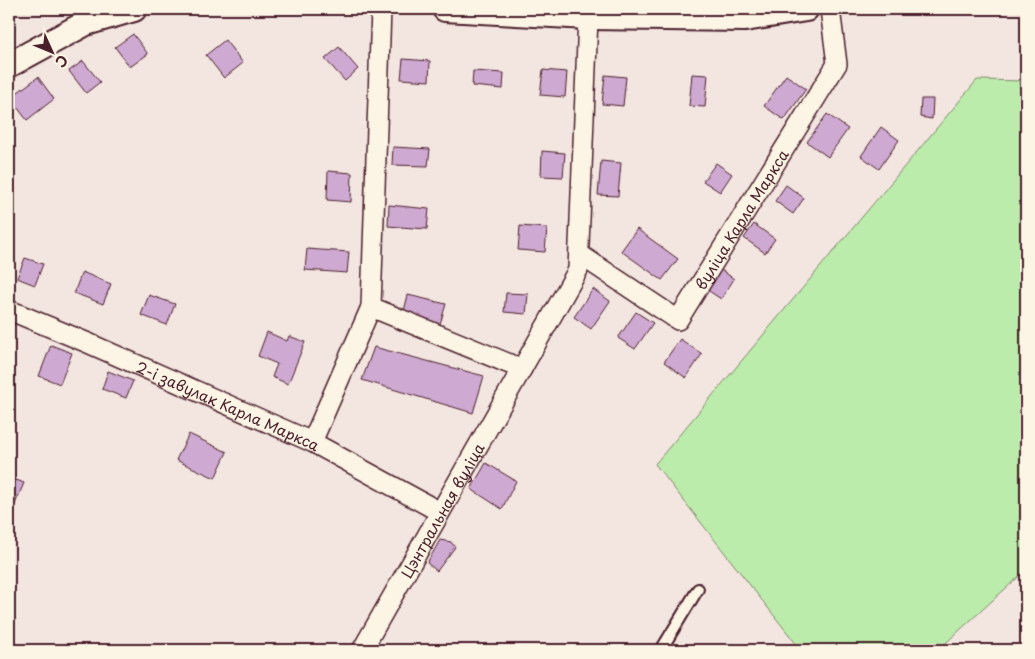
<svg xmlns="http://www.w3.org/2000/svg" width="1035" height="659" viewBox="0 0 1035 659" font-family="'Playpen Sans',sans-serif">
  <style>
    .green { fill: #bbecab; stroke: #82866b }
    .building { fill: #cea9d1; stroke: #4a1f2b }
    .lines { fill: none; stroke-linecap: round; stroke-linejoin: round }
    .service-casing { stroke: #4a1f2b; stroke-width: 14 }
    .minor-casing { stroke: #4a1f2b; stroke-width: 22 }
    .tertiary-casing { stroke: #4a1f2b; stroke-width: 28 }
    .service { stroke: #fcf5e5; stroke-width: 10 }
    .minor { stroke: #fcf5e5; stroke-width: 19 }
    .tertiary { stroke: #fcf5e5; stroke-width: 24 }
    .labels { text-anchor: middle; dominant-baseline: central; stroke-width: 4; stroke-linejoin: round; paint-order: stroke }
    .street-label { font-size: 15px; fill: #4a1f2b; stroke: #fcf5e5 }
  </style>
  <rect width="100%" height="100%" fill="#f3e6e1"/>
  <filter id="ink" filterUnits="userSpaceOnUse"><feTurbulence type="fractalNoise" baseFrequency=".02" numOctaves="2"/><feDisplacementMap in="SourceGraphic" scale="10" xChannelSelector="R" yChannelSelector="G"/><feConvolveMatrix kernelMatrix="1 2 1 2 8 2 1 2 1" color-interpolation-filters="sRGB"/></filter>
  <g filter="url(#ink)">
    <path class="green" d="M977 80 1026 81V570L938 650H801L655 464Z"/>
    <g class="building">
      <path d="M133 34 148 54 130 67 115 47Z"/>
      <path d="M225 40 243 63 224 78 206 55Z"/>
      <path d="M339 47 358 69 345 81 325 59Z"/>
      <path d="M403 59 430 61 429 81 401 79Z"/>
      <path d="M83 61 100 82 86 93 69 71Z"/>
      <path d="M543 70 567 72 565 97 540 95Z"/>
      <path d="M473 71 504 73 503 89 472 86Z"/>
      <path d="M692 74 708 75 705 107 689 106Z"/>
      <path d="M605 75 626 77 623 106 602 104Z"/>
      <path d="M786 75 806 89 784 120 764 106Z"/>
      <path d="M38 77 54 99 27 120 10 98Z"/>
      <path d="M921 99H933L932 119 920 117Z"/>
      <path d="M827 114 848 129 828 157 807 142Z"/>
      <path d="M881 127 899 140 879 169 861 156Z"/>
      <path d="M393 147 430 149 428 166 392 165Z"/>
      <path d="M542 151 565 153 563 177 541 176Z"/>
      <path d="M601 161 621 163 618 196 598 195Z"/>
      <path d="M716 163 732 174 720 192 703 181Z"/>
      <path d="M328 171 352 173 351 202 327 200Z"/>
      <path d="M786 185 804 198 793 214 775 201Z"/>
      <path d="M389 205 429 209 427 229 388 226Z"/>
      <path d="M754 224 775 239 765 253 744 238Z"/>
      <path d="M520 226 547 228 545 252 518 250Z"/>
      <path d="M637 229 678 259 662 280 621 251Z"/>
      <path d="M307 249 349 252 347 273 305 270Z"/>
      <path d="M25 258 43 264 35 285 17 278Z"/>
      <path d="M720 269 734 279 721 299 706 289Z"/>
      <path d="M82 272 111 284 103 304 74 293Z"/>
      <path d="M593 289 610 301 591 329 574 317Z"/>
      <path d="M506 293 528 294 526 314 504 312Z"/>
      <path d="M149 295 175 304 167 325 141 315Z"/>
      <path d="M408 295 446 304 440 324 403 315Z"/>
      <path d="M636 312 653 323 635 349 618 338Z"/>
      <path d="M267 332 287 341 289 336 305 342 288 384 272 377 277 364 258 356Z"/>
      <path d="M680 339 702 354 686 378 664 362Z"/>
      <path d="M51 345 72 353 60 384 39 376Z"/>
      <path d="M374 347 484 376 473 413 362 380Z"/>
      <path d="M108 371 133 381 126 398 102 389Z"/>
      <path d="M189 434 227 452 215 478 176 460Z"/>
      <path d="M486 463 516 481 502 509 471 489Z"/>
      <path d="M9 477 24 483 13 509 9 508Z"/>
      <path d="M440 540 451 542 455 547 437 571 427 563Z"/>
    </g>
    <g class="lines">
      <g class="service-casing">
        <path id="service" d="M661 650 698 589"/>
      </g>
      <g class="minor-casing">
        <g id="minor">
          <path d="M381 9 371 307 522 369"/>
          <path id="s1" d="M579 254 678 320 837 64 830 9"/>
          <path id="s2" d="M9 310 88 343 312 442 440 512"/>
          <path d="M312 442 371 307"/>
          <path id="s3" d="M362 650 578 270 588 17"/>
        </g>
      </g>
      <g class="tertiary-casing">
        <g id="tertiary">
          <path d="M445 9 588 17 745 19 806 9"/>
          <path d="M9 65 86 23 134 9"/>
        </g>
      </g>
      <use href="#service" class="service"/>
      <use href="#minor" class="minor"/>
      <use href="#tertiary" class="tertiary"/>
    </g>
  </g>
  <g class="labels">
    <g class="street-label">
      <text stroke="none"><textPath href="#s1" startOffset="238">вуліца Карла Маркса</textPath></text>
      <text stroke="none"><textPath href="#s2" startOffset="239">2-і завулак Карла Маркса</textPath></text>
      <text stroke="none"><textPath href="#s3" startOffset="161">Цэнтральная вуліца</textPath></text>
    </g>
  </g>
  <rect width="1035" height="659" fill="none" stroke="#fcf5e5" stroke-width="30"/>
  <rect x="15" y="15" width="1005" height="629" fill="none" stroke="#4a1f2b" stroke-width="2" filter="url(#ink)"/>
  <g transform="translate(52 52) rotate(134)" stroke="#fcf5e5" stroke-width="4" paint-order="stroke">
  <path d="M0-4L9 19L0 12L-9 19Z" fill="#4a1f2b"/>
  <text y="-8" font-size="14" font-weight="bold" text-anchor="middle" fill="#4a1f2b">С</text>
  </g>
</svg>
